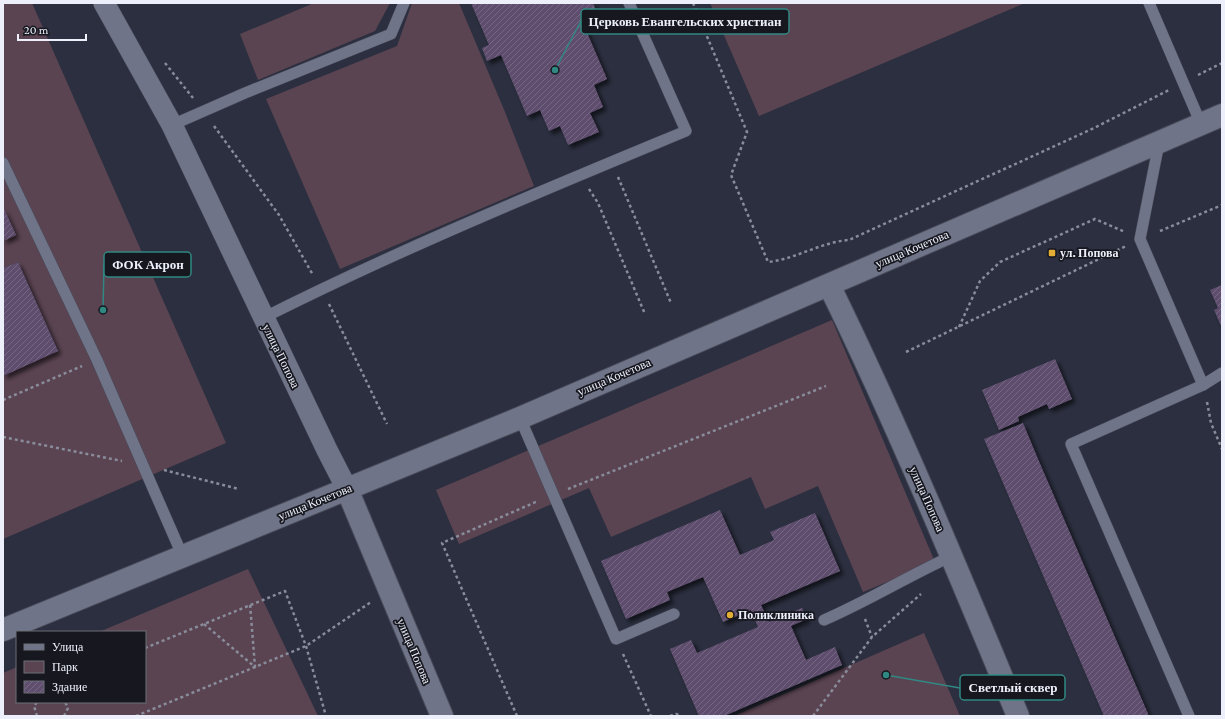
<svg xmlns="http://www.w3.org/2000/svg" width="1225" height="719" viewBox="0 0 1225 719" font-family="'Crimson Pro',serif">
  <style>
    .green { fill: #5b4452 }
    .building { fill: url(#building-hatch); filter: url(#shadow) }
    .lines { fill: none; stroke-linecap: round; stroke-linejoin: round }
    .service-casing { stroke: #484b59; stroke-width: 12 }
    .minor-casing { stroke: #484b59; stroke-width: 22 }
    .tertiary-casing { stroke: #484b59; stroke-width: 24 }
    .secondary-casing { stroke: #484b59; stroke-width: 24 }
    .path { stroke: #898c9a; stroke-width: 2.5; stroke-dasharray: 3 3; stroke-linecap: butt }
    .service { stroke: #707488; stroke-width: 11 }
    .minor { stroke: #707488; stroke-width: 21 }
    .tertiary { stroke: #707488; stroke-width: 22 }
    .secondary { stroke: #707488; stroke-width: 22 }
    .poi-dot { fill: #e3ae35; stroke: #16171f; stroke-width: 1.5 }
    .labels { text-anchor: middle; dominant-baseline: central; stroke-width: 3.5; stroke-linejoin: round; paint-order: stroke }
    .street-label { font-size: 12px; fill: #edf0fb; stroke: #16171f }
    .poi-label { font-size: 12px; font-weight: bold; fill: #edf0fb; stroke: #16171f; text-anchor: start }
    .leader { fill: none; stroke: #308883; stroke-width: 1.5 }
    .callout-dot { fill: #308883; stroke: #16171f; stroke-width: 1.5 }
    .callout { fill: #16171f; stroke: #308883; stroke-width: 1.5 }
    .callout-label { font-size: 13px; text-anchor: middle; font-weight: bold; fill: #edf0fb }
  </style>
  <defs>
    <pattern id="building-hatch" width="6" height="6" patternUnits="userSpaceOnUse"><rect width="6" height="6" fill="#5f4e6e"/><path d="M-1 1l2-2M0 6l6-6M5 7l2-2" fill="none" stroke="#766884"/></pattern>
    <filter id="shadow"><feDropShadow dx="3.5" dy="3.5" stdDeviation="2" flood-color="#0009"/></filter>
  </defs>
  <rect width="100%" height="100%" fill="#2b2f3f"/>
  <g class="green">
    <path d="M3 3H32L226 443 3 539V376L58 351 18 262 3 268Z"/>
    <path d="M314 3H390L375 31 258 80 240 34Z"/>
    <path d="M412 3H459L505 112 534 186 340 269 266 99 397 46Z"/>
    <path d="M710 3H1025L759 116Z"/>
    <path d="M832 320 935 562 863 592 818 486 765 509 751 477 611 537 589 488 459 544 436 490Z"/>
    <path d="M248 569 318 716H3V673L17 667V702H145V632H99Z"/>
    <path d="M924 633 960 716H734Z"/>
  </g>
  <g class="building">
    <path d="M471 3H582L583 4 593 3 598 15 582 21 607 79 594 85 603 107 590 113 599 132 568 145 560 126 549 131 540 110 527 116 501 55 487 61 482 48 489 45Z"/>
    <path d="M3 207 16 235 3 241Z"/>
    <path d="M18 262 58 351 3 376V268Z"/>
    <path d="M1222 285V328L1214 310 1218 308 1210 290Z"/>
    <path d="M1055 359 1072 399 1049 409 1047 404 1018 417 1019 421 999 430 982 390Z"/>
    <path d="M1023 423 1038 459 1149 716H1104L984 439Z"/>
    <path d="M720 510 740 555 774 540 770 532 815 513 840 571 761 605 769 622 802 608 807 619 791 626 806 660 835 647 842 665 724 716H699L670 649 691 640 697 653 758 627 751 610 723 622 703 577 667 592 670 600 626 619 601 561Z"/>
  </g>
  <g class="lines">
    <g class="service-casing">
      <g id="service">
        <path d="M1149 3 1201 124"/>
        <path d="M172 125 245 93 391 34 404 3"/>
        <path d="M1159 143 1140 239 1203 385 1222 373"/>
        <path d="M3 163 97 360 183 557"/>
        <path d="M263 318C400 249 544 190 686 131L629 3"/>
        <path d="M520 418 616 639 674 614"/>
        <path d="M824 620C868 601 908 576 952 556"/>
        <path d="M1189 716 1071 444 1203 385"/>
      </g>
    </g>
    <g class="minor-casing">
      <path id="minor" d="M104 3 172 125 327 450 347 489"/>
    </g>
    <g class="tertiary-casing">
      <g id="tertiary">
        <path d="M829 285C898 426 958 571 1018 716"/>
        <path d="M347 489 442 716"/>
      </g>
    </g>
    <g class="secondary-casing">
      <path id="secondary" d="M3 630 520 418 1222 115"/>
    </g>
    <g class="path">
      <path d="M693 3 747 132 731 175 768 262C796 259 821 242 849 240L1094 128 1169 90"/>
      <path d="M165 63 193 98"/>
      <path d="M1198 75 1222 63"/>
      <path d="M214 126 279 215 313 275"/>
      <path d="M618 177 671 303"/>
      <path d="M589 189 598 203 645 314"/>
      <path d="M1160 231 1222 205"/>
      <path d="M329 304 387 424"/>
      <path d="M959 327 980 281 1000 262 1095 219 1125 232"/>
      <path d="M906 352 1126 246"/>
      <path d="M3 400 82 366"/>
      <path d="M1207 402 1211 423 1222 449"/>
      <path d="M3 437 122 461"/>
      <path d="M164 470 239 489"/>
      <path d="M568 489 826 386"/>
      <path d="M865 619 872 637"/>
      <path d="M204 624 255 667 250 604"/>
      <path d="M145 648 285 591 306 646 326 716"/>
      <path d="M623 654 651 716"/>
      <path d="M37 716 34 706 37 702"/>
      <path d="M64 716 68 708 65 702"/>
      <path d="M136 716 306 646 371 602"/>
      <path d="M517 716 442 543 538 501"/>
      <path d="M670 716 676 714 681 716"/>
      <path d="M813 716 872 637 921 594"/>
    </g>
    <use href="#service" class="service"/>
    <use href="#minor" class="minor"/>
    <use href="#tertiary" class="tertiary"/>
    <use href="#secondary" class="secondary"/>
  </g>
  <g class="poi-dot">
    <rect x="1048" y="249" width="8" height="8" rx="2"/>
    <circle cx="730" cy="615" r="4"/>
  </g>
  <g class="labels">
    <g class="street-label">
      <text transform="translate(912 249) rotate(-23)">улица Кочетова</text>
      <text transform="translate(281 356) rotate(64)">улица Попова</text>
      <text transform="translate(614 377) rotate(-23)">улица Кочетова</text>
      <text transform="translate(927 499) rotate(66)">улица Попова</text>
      <text transform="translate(315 502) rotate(-22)">улица Кочетова</text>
      <text transform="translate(414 651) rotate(67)">улица Попова</text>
    </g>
    <g class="poi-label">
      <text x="1060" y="253">ул. Попова</text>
      <text x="738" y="615">Поликлиника</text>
    </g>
  </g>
  <path class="leader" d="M555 70L581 21M103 310L104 264M886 675L960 688"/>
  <g class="callout-dot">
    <circle cx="555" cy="70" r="4"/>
    <circle cx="103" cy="310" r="4"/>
    <circle cx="886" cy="675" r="4"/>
  </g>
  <g class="callout">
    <rect x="581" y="9" width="208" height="25" rx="4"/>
    <rect x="104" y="252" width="87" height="25" rx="4"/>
    <rect x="960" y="675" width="105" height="25" rx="4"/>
  </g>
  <g class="callout-label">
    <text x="685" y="26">Церковь Евангельских христиан</text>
    <text x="148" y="269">ФОК Акрон</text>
    <text x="1013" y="692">Светлый сквер</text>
  </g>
  <rect width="1225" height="719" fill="none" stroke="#edf0fb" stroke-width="8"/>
  <rect x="16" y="631" width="130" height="72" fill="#16171f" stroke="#6c6e77"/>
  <rect x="24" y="644" width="20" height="6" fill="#707488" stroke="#6c6e77"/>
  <text x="52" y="651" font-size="12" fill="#edf0fb">Улица</text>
  <rect x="24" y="661" width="20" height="12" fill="#5b4452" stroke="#6c6e77"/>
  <text x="52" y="671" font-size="12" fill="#edf0fb">Парк</text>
  <rect x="24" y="681" width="20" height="12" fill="url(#building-hatch)" stroke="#6c6e77"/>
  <text x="52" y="691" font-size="12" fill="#edf0fb">Здание</text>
  <path d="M18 34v6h68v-6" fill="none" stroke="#edf0fb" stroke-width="2"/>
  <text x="24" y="34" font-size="12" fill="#edf0fb" stroke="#16171f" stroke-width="3" paint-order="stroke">20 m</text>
</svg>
